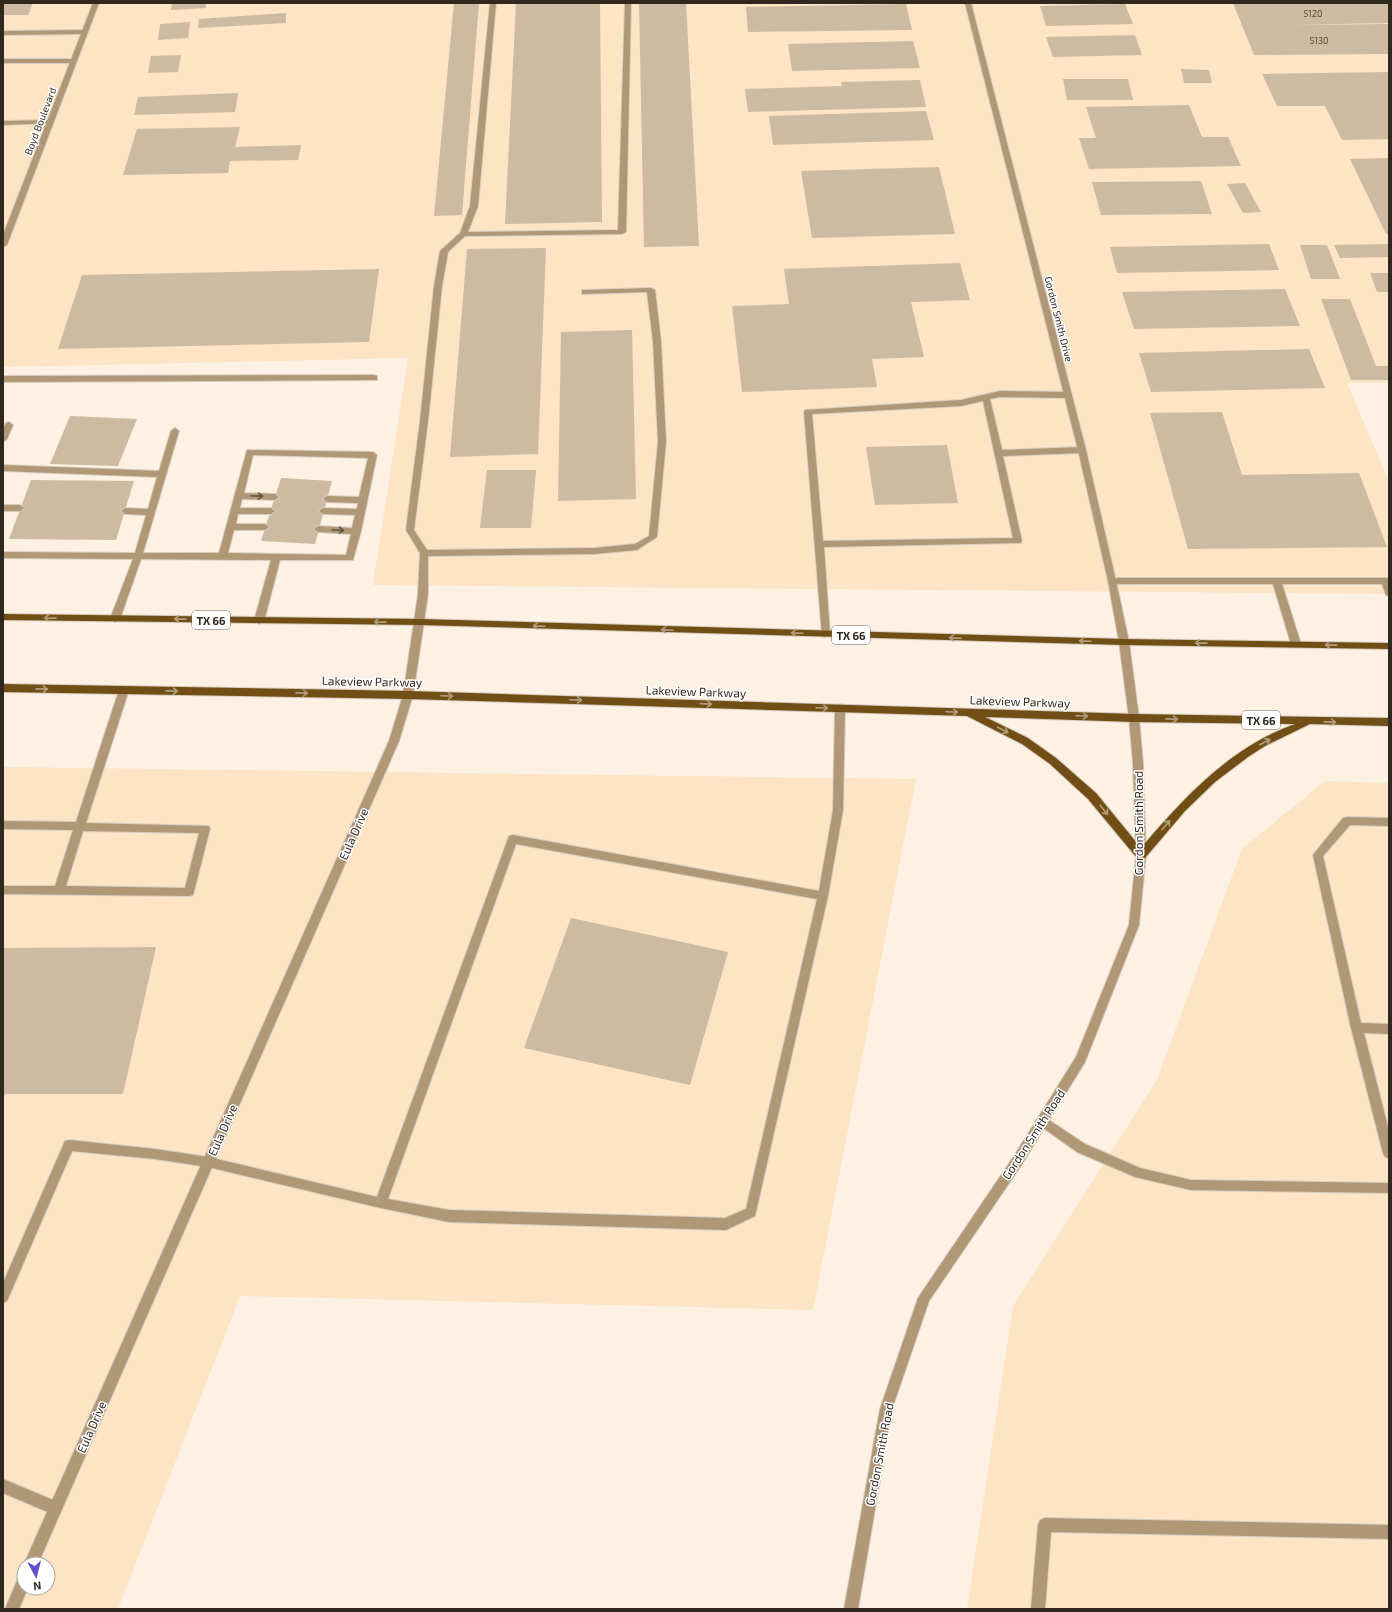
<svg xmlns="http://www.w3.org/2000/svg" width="1392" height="1612" viewBox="0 0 1392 1612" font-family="'Exo 2',sans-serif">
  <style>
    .built { fill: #fce4c4; fill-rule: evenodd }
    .building { fill: #ccbaa1 }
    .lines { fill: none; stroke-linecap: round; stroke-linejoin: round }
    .service-casing { stroke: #d7cdbf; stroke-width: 2 }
    .minor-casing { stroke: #d7cdbf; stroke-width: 2 }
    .primary-casing { stroke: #d7cdbf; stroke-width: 2 }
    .service { fill: #b09776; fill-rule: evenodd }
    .minor { fill: #b09776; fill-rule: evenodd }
    .primary { fill: #704e16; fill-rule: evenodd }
    .oneway { stroke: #635442 }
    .oneway2 { stroke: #b09e7f }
    .labels { text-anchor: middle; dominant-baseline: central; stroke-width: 3; stroke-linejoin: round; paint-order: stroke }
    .far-number-label { font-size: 9px; fill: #564c40 }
    .far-street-label { font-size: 10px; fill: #2f281f; stroke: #fff }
    .shield { fill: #fff; stroke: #6d6862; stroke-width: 1 }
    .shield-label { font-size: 11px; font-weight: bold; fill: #2f281f }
    .street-label { font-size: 12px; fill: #2f281f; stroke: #fff }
  </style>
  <rect width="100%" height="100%" fill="#fcf1e2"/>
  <g class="built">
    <path d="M3 3H1389V383H1347L1389 482V594L373 585 408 358 3 367Z"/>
    <path d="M3 767 916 779 813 1310 240 1296 118 1609H3ZM24 1564H48V1588H24Z"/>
    <path d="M1325 781 1389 783V1609H967L1013 1306 1157 1080 1242 849Z"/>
  </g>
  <g class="building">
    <path d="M3 3H33L28 15H3Z"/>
    <path d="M172 3H206V8L171 10Z"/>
    <path d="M454 3H479L462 215 434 216Z"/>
    <path d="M516 3H600L602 222 505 224Z"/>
    <path d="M639 3H686L699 246 644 247Z"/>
    <path d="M1233 3H1389V23L1289 25 1389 24V54L1254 55Z"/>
    <path d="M906 4 912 30 748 32 746 7Z"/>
    <path d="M1125 4 1133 24 1046 26 1040 6Z"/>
    <path d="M286 13V23L198 28 199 19Z"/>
    <path d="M190 22 188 38 158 40 160 24Z"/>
    <path d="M1135 35 1142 55 1053 57 1046 37Z"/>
    <path d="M913 41 920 68 792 71 788 44Z"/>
    <path d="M181 55 178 72 148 73 151 56Z"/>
    <path d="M1181 69 1209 70 1212 83H1184Z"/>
    <path d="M1389 72V139L1342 140 1325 106H1277L1262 74Z"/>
    <path d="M1063 79H1128L1133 100H1067Z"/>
    <path d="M920 80 926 107 748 112 745 89 842 86 841 82Z"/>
    <path d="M238 93 235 112 134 115 138 97Z"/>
    <path d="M1189 105 1202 137H1228L1241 166 1089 169 1079 138H1096L1086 107Z"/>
    <path d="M926 111 934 140 773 145 769 116Z"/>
    <path d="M240 127 235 147 301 145 298 160 230 161 228 173 123 175 137 129Z"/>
    <path d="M1389 158V234H1386L1350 159Z"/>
    <path d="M939 167 955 234 812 238 801 171Z"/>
    <path d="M1201 181 1212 214 1101 215 1092 182Z"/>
    <path d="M1245 183 1261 212 1243 213 1227 184Z"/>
    <path d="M1269 244 1279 270 1117 273 1110 247Z"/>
    <path d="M1389 244V257L1340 258 1334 245Z"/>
    <path d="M1300 245H1327L1340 279H1311Z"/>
    <path d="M546 248 538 454 450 457 467 249Z"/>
    <path d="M960 263 970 300 911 302 924 357 872 359 877 387 742 392 732 306 789 304 784 269Z"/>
    <path d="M379 269 369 342 58 349 82 275Z"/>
    <path d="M1370 273H1389V292H1377Z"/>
    <path d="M1285 289 1300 326 1134 329 1122 292Z"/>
    <path d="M1321 299H1350L1376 366H1389V380H1351Z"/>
    <path d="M632 330 636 499 558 501 561 332Z"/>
    <path d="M1309 349 1325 388 1151 392 1139 353Z"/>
    <path d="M1222 412 1242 475 1359 473 1387 547 1188 549 1150 413Z"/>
    <path d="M70 416 137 419 118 466 50 464Z"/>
    <path d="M947 445 958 503 875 505 866 447Z"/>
    <path d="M487 470H536L531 528H480Z"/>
    <path d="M281 478 332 481 315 544 261 541Z"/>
    <path d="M31 480 134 481 116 540 9 539Z"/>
    <path d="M571 918 728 952 690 1085 524 1048Z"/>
    <path d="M156 947 123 1094H5L3 1099V948Z"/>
  </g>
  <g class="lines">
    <g class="service-casing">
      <g id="service">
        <path d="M490 3H496L478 206 468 232 618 230 625 3H631L626 232 622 234 465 236 448 252 442 286 428 421 414 530 427 550 594 548 635 544 649 536 658 442 653 341 647 292 582 294V290H585L651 288 655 290 661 341 666 442 657 537 637 550 594 554 428 556V594L424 622 419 625 414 622 418 594 420 553 406 530 420 421 434 286 440 251 460 233 470 206Z"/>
        <path d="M3 31 85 30 88 32 85 34 3 35Z"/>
        <path d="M3 59H74L77 61 74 63H3Z"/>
        <path d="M51 120 54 122 53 123 3 125V121Z"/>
        <path d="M374 375 377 376V380L3 382V376Z"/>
        <path d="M1000 391 1068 392 1072 395 1068 398 1000 397 990 399 1002 450 1082 447 1086 450 1082 453 1003 456 1022 541 1021 543 824 547 830 634 825 637 822 636 804 412 805 410 961 400ZM983 401 1013 538 823 541 812 414 961 406Z"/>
        <path d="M9 422 13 425 7 439 3 442V429L6 423Z"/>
        <path d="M175 428 179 431 143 553H219L247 450 373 452 377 455 361 531 353 560H280L264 621 259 624 254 621 271 560 141 559 120 619 115 622 110 619 133 559 3 558V552L135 553 146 515 125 514 121 511 125 508 148 509 157 477 3 471V465L159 471 171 431ZM253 455 368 458 359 497 327 496 323 499 327 502 358 503 357 509 323 508 319 511 323 514 355 515 352 528 318 526 314 529 318 532 351 534 346 555 228 553 234 530H265L269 527 265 524H236L238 514H271L275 511 271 508H240L242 499 275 500 279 497 275 494 244 493Z"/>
        <path d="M3 505H20L24 508 20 511H3Z"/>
        <path d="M1112 578H1389V596L1386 595 1382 584H1282L1301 644 1296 647 1291 644 1273 584H1112L1108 581Z"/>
        <path d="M124 686 129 690 86 823 209 826 210 829 193 895 189 896 3 894V886H55L73 830 3 829V821L76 822 119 690ZM83 831 199 833 185 888 66 886Z"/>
        <path d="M840 704 845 708 843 810 828 896 755 1216 726 1230 449 1222 381 1208 208 1167 155 1159 72 1151 7 1301 3 1303V1283L65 1141 69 1140 155 1149 208 1157 377 1197 509 836 513 835 819 891 833 810 835 708ZM516 844 817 899 746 1209 725 1218 449 1210 388 1199Z"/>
        <path d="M1347 817 1389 818V826L1350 825 1323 856 1361 1023 1389 1024V1034L1364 1033 1389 1131V1158L1385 1157 1383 1153 1351 1028 1313 855 1343 818Z"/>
        <path d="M1043 1116 1085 1144 1140 1168 1191 1180 1389 1183V1193L1191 1190 1135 1177 1077 1152 1039 1125 1037 1121 1039 1117Z"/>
        <path d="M3 1479 60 1503 62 1508 60 1513 55 1515 3 1493Z"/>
        <path d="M1045 1518 1389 1525V1539L1051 1532 1045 1609H1031L1038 1525 1040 1520Z"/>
      </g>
    </g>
    <g class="minor-casing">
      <g id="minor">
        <path d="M93 3H99L7 245 3 247V235Z"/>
        <path d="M965 3H971L1086 450 1116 581 1129 642 1139 718 1143 763 1146 855 1139 925 1085 1062 1022 1164 929 1301 892 1409 858 1609H844L880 1409 918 1298 1014 1156 1076 1057 1129 925 1136 855 1133 763 1129 718 1119 642 1108 581 1078 450Z"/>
        <path d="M419 619 424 622 413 695 399 741 38 1564H24L389 741 403 695 414 622Z"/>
        <path d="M24 1574V1588H28L19 1609H5L19 1576Z"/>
      </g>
    </g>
    <g class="primary-casing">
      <g id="primary">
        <path d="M3 614 419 619 1124 639 1389 643V649L1124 645 419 625 3 620Z"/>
        <path d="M3 684 408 691 1134 714 1389 718V726L1310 724 1265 746 1248 757 1215 782 1185 811 1145 858 1141 859 1137 858 1088 799 1050 764 1022 744 967 716 408 699 3 692ZM985 717 1134 722 1295 724C1282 729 1270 734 1258 741 1211 768 1176 807 1141 848L1096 793 1056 758 1028 738Z"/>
      </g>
    </g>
    <use href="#service" class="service"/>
    <use href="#minor" class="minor"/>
    <use href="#primary" class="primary"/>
  </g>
  <defs><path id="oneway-shaft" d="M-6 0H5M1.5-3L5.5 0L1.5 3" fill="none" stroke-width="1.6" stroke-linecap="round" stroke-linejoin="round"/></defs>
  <g class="oneway">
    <use href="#oneway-shaft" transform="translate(257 496) rotate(2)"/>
    <use href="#oneway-shaft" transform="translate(338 530) rotate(3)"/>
  </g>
  <g class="oneway2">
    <use href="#oneway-shaft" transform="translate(50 618) rotate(-179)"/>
    <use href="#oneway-shaft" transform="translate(180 619) rotate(-179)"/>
    <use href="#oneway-shaft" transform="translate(380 622) rotate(-179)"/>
    <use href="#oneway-shaft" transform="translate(539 626) rotate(-178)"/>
    <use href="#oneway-shaft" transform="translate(667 630) rotate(-178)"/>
    <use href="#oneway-shaft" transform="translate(797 633) rotate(-178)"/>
    <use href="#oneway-shaft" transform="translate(955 638) rotate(-178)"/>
    <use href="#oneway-shaft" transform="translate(1085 641) rotate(-178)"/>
    <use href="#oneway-shaft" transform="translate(1201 643) rotate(-179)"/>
    <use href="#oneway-shaft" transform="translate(1331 645) rotate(-179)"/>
    <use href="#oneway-shaft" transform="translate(42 689) rotate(1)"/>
    <use href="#oneway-shaft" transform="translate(172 691) rotate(1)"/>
    <use href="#oneway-shaft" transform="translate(302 693) rotate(1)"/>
    <use href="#oneway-shaft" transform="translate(447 696) rotate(2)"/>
    <use href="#oneway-shaft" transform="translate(576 700) rotate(2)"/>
    <use href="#oneway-shaft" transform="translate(706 704) rotate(2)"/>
    <use href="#oneway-shaft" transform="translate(822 708) rotate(2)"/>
    <use href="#oneway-shaft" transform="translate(952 712) rotate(2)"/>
    <use href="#oneway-shaft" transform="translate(1082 716) rotate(2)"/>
    <use href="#oneway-shaft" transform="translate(1172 719) rotate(1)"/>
    <use href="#oneway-shaft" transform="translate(1330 722) rotate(1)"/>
    <use href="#oneway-shaft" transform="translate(1003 730) rotate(27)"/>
    <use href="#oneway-shaft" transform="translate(1265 742) rotate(-27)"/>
    <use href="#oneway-shaft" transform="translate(1104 810) rotate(51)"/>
    <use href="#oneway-shaft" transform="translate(1166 825) rotate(-49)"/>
  </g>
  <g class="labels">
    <g class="far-number-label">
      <text x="1313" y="13">5120</text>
      <text x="1319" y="40">5130</text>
    </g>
    <g class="far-street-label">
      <text transform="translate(40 121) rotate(-69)">Boyd Boulevard</text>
      <text transform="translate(1059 319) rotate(76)">Gordon Smith Drive</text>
    </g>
    <g class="shield">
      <rect x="192" y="611" width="38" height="18" rx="3"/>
      <rect x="832" y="626" width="38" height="18" rx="3"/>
      <rect x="1242" y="711" width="38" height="18" rx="3"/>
    </g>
    <g class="shield-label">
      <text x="211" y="620">TX 66</text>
      <text x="851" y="635">TX 66</text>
      <text x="1261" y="720">TX 66</text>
    </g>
    <g class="street-label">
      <text transform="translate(372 681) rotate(1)">Lakeview Parkway</text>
      <text transform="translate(696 691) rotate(2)">Lakeview Parkway</text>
      <text transform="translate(1020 701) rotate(2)">Lakeview Parkway</text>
      <text transform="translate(1138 823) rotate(-90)">Gordon Smith Road</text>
      <text transform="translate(353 834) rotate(-66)">Eula Drive</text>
      <text transform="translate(222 1130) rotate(-66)">Eula Drive</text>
      <text transform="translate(1033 1134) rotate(-57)">Gordon Smith Road</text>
      <text transform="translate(91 1427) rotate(-66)">Eula Drive</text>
      <text transform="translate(879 1454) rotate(-79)">Gordon Smith Road</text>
    </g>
  </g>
  <rect width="1392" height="1612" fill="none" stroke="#2f281f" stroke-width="8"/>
  <g transform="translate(36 1576) rotate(173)"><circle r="19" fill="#ffffff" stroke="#aca9a5"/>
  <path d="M0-3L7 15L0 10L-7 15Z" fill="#6350c9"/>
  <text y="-6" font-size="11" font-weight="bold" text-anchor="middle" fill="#2f281f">N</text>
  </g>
</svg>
